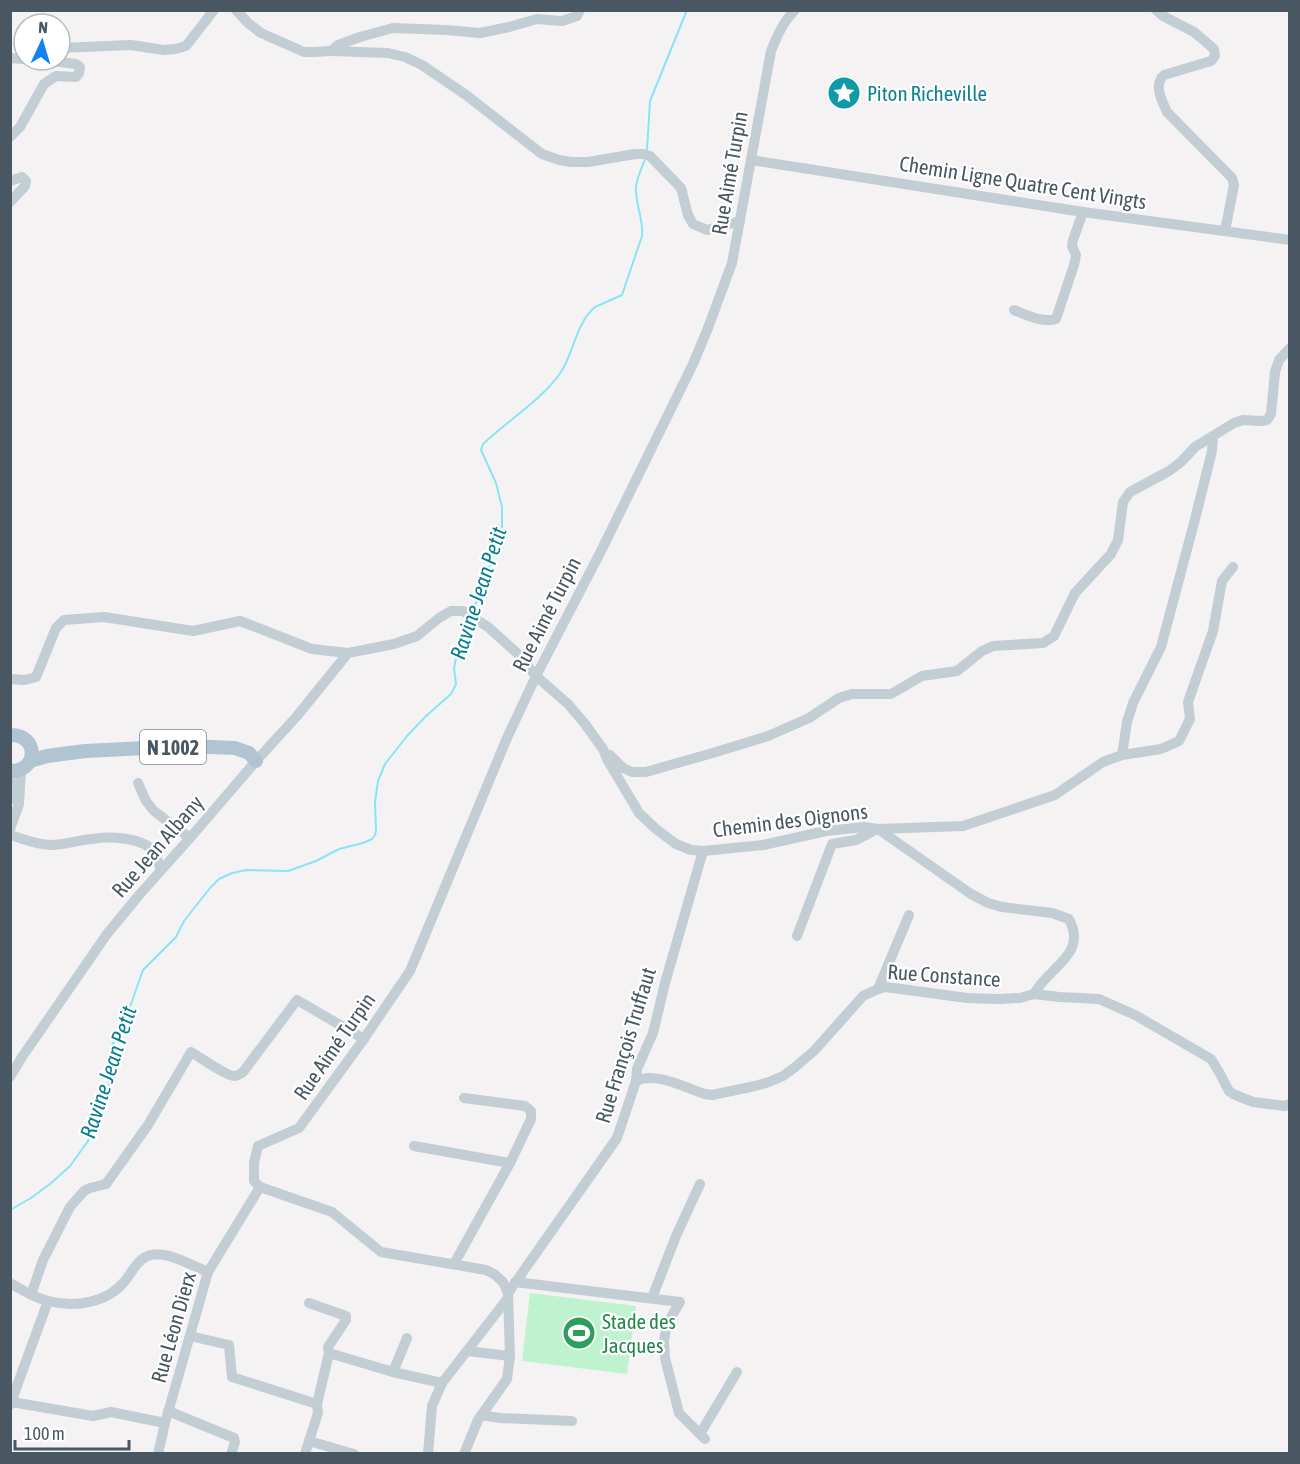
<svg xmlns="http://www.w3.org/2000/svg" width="1300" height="1464" viewBox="0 0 1300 1464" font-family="'Asap Condensed',sans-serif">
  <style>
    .green { fill: #bff3cf }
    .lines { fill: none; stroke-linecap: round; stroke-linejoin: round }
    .stream { stroke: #89e5f3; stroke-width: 2 }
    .minor { stroke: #c2cdd4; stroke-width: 10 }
    .major { stroke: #b0c4d2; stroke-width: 14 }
    .labels { text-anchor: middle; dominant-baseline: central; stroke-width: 4.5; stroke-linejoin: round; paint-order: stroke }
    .shield { fill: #fff; stroke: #7f8990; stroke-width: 1.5 }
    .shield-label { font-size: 20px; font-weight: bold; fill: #485761 }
    .culture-label { font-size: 21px; fill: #0d838f; stroke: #fff; text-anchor: start }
    .street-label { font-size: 21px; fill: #485761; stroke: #fff }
    .leisure-label { font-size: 21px; fill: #27864d; stroke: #fff; text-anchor: start }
    .water-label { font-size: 22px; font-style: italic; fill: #067e8f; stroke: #fff }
  </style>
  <rect width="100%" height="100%" fill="#f4f2f2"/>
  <path class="green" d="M530 1293 636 1306 627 1374 522 1361Z"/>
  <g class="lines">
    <g class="stream">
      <path d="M647 150 650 101 687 10"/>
      <path d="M471 614 483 588 502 527V507L496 483 481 450 483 444C507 421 543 399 561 372 574 352 576 323 595 307L622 295 642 236C644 220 635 204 636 187 637 177 642 168 645 159"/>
      <path d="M10 1210 31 1198 50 1184 70 1166 88 1141 109 1085 110 1050 131 1004 143 970 176 937 184 921 210 888 219 879 232 873 247 870 288 871 316 861 339 849 363 843 372 839 375 835 376 830 375 802 378 781 385 764 407 736 425 717 451 694 456 684 454 668 460 639 469 619"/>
    </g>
    <g class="minor">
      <path d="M236 10 248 23 261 33 304 52H314L331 51 338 45 360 37 393 28 446 30 480 33 509 27 537 19 562 21 577 16 580 10"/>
      <path d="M1156 10 1163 16 1194 32 1214 49 1215 56 1211 61 1164 75C1153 84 1162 101 1167 112L1232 178 1234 185 1225 231"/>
      <path d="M60 48 131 45 164 50 175 49 186 46 214 10"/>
      <path d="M331 51 388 53 405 57 422 65 466 95 542 154 559 160 571 162H588L635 154H643L650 156 681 188 688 215 693 224 707 230 740 221"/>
      <path d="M10 58 24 59"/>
      <path d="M10 137 20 127 44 84 56 76 76 77 79 73 80 67 76 64 44 60"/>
      <path d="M751 160 1083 212 1290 240"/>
      <path d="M10 181 22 177 26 181 25 186 10 202"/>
      <path d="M1014 310C1027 315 1042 323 1056 319L1074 265 1076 255 1072 246 1073 240 1083 212"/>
      <path d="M10 679 25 680 36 677 56 628 64 620 104 617 193 631 240 621 312 649 348 653 394 644 417 636 439 618 451 611H463L488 627 517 653 536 676 568 704 585 724 603 749 607 759 639 813 656 829 676 844 691 850 703 851 763 845 826 831 864 827 878 829 963 826 1055 795 1103 762 1122 755 1161 749 1179 741 1190 719 1188 702 1213 631 1222 581 1233 567"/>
      <path d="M610 755 623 768 632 772H646L716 752 768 736 809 718 839 698 852 694H891L922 676 957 671 982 651 993 646 1043 643 1054 636 1075 593 1111 554 1118 540 1123 502 1130 492 1169 471 1181 462 1195 447 1234 423 1243 420 1261 421 1267 420 1271 414 1275 372 1279 360 1290 348"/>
      <path d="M1122 755 1127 722 1133 703 1161 647 1194 523 1212 451 1213 436"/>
      <path d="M10 779 14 789 13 799"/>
      <path d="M138 783 146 801 154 811 190 838"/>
      <path d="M10 829 19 804 21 770"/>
      <path d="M878 829 971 894 988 903 1002 907 1052 913 1069 919C1088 955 1049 966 1034 994"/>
      <path d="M10 835C24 839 37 845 51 845 65 845 78 840 92 839 109 836 143 837 154 852 157 857 159 865 161 870"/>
      <path d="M797 936 832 844 856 840 877 829"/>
      <path d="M878 989 909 915"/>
      <path d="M10 1077 22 1057 107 934 140 894 190 838 256 761 297 716 348 653"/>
      <path d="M636 1081C655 1071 686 1088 705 1094L712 1095 755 1086 769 1082 783 1076 794 1068 814 1051 863 996 878 989 886 987 967 998 1000 999 1020 998 1034 994 1059 997 1099 999 1135 1015 1211 1059 1219 1072 1229 1091 1233 1094 1253 1102 1285 1106 1290 1104"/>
      <path d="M414 1146 510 1163"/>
      <path d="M260 1187 254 1181V1163L258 1146 299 1128 361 1043 410 971 507 738 536 676 600 553 693 364 708 328 732 263 771 51C777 36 783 22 795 10"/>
      <path d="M260 1187 332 1212 381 1252 486 1270 494 1274 503 1282 508 1293 510 1356 507 1379 478 1420 464 1454"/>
      <path d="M454 1264 510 1163 531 1119V1111L525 1106 464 1098"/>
      <path d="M515 1282 680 1302 667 1324 664 1341 665 1358 679 1413 705 1439"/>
      <path d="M10 1283C22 1290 35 1298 48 1301 75 1308 107 1303 125 1281 132 1272 139 1257 151 1255 167 1251 193 1266 208 1272"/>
      <path d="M508 1293 617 1138 636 1081 637 1069 653 1033 665 983 703 851"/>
      <path d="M31 1295 43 1260 70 1207 84 1191 90 1188 106 1184 148 1125 191 1052C200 1057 226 1076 234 1076 238 1076 240 1074 243 1072L297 1000 364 1039"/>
      <path d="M652 1298 676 1236 700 1184"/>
      <path d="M309 1303 346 1316V1320L328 1347 329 1353 393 1372 442 1383"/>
      <path d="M190 1336 229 1345 232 1377 317 1404 318 1413 309 1441 354 1454"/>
      <path d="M467 1351 510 1356"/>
      <path d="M393 1372 407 1338"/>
      <path d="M12 1402 93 1416 111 1412 165 1423"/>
      <path d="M317 1404 329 1353"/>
      <path d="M10 1405 48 1301"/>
      <path d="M168 1411 234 1438 235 1442 231 1454"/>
      <path d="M481 1415 500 1418 572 1421"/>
      <path d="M700 1434 737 1372"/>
      <path d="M158 1454 165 1423 208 1272 260 1187"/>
      <path d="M305 1454 309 1441"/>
      <path d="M428 1454 432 1406 442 1383 508 1298"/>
    </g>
    <g class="major">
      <path d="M10 735C39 734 39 772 10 771"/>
      <path d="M30 761 47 756 85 751 186 746 235 748 249 753 256 761"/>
    </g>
  </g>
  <defs>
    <g id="sight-disc" transform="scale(1.725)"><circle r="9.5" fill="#0f9aa8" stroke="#fff"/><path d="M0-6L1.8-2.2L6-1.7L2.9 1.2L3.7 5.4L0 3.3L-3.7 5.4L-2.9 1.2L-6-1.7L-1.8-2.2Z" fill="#fff"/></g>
    <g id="stadium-disc" transform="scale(1.725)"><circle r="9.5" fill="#2e9e5b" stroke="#fff"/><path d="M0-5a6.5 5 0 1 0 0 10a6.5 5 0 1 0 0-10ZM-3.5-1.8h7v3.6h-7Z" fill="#fff"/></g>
  </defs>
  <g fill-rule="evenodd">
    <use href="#sight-disc" x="844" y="93"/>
    <use href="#stadium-disc" x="579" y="1333"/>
  </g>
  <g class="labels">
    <rect class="shield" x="140" y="730" width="66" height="34" rx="4.5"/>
    <g class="shield-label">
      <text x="173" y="747">N 1002</text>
    </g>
    <g class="culture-label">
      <text x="867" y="93">Piton Richeville</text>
    </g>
    <g class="street-label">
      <text transform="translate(729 173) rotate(-80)">Rue Aimé Turpin</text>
      <text transform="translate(1023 182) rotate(9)">Chemin Ligne Quatre Cent Vingts</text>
      <text transform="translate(546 614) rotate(-63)">Rue Aimé Turpin</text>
      <text transform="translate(790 820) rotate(-7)">Chemin des Oignons</text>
      <text transform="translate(157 846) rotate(-49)">Rue Jean Albany</text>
      <text transform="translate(944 975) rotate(4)">Rue Constance</text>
      <text transform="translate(625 1045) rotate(-73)">Rue François Truffaut</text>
      <text transform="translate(334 1046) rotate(-55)">Rue Aimé Turpin</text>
      <text transform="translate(173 1327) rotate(-74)">Rue Léon Dierx</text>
    </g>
    <g class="leisure-label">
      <text x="602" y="1321">Stade des<tspan x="602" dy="24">Jacques</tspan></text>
    </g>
    <g class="water-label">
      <text transform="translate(478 593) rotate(-72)">Ravine Jean Petit</text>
      <text transform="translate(108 1072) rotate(-72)">Ravine Jean Petit</text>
    </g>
  </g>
  <rect width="1300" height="1464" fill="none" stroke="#485761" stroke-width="24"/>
  <g transform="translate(42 42) rotate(4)"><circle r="28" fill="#ffffff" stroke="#b6bcc0" stroke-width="1.5"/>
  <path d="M0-4.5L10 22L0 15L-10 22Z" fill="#0d84f2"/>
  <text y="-9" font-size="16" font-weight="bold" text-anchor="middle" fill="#485761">N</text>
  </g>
  <path d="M15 1440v9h114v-9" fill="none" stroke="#485761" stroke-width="3"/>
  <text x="24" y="1440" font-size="18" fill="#485761" stroke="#ffffff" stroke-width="4.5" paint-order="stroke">100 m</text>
</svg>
